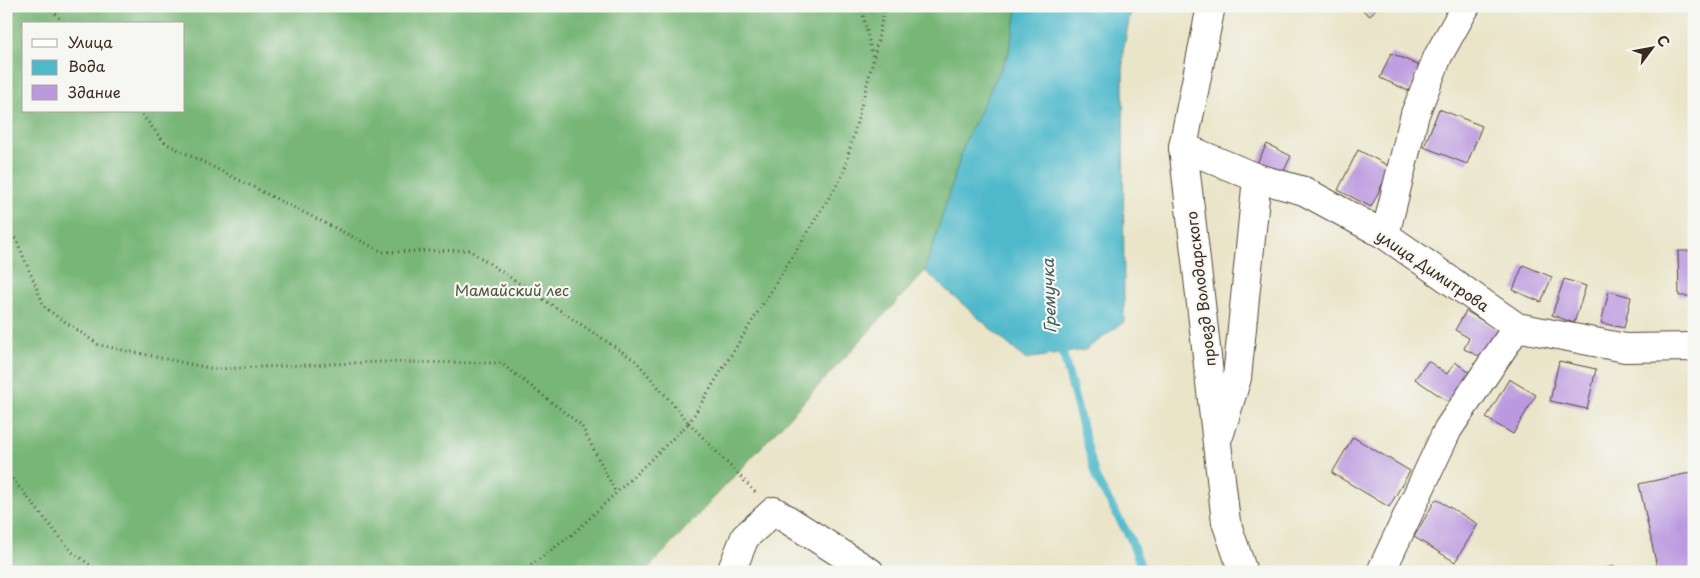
<svg xmlns="http://www.w3.org/2000/svg" width="1700" height="578" viewBox="0 0 1700 578" font-family="'Playpen Sans',sans-serif">
  <style>
    .forest { fill: #77b677; stroke: #59704a; fill-rule: evenodd }
    .water { fill: #4fb9cb; stroke: #457274 }
    .lines { fill: none; stroke-linecap: round; stroke-linejoin: round }
    .stream { stroke: #4fb9cb; stroke-width: 8 }
    .building { fill: #bb99df }
    .minor-casing { stroke: #554638; stroke-width: 30 }
    .path { stroke: #554638; stroke-width: 3; stroke-dasharray: 1 4; stroke-linecap: butt }
    .minor { stroke: #fff; stroke-width: 28 }
    .labels { text-anchor: middle; dominant-baseline: central; stroke-width: 4.5; stroke-linejoin: round; paint-order: stroke }
    .street-label { font-size: 15px; fill: #3b2a1e; stroke: #f6f6f2 }
    .park-label { font-size: 15px; fill: #515539; stroke: #f6f6f2 }
    .water-label { font-size: 16px; font-style: italic; fill: #425c5b; stroke: #f6f6f2 }
  </style>
  <rect width="100%" height="100%" fill="#f6f6f2"/>
  <filter id="ink" filterUnits="userSpaceOnUse"><feTurbulence type="fractalNoise" baseFrequency=".02" numOctaves="2"/><feDisplacementMap in="SourceGraphic" scale="10" xChannelSelector="R" yChannelSelector="G"/><feConvolveMatrix kernelMatrix="1 2 1 2 8 2 1 2 1" color-interpolation-filters="sRGB"/></filter>
  <filter id="wash" filterUnits="userSpaceOnUse"><feTurbulence type="fractalNoise" baseFrequency=".0096" numOctaves="4" result="noise"/><feDisplacementMap in="SourceGraphic" scale="20" xChannelSelector="R" yChannelSelector="G"/><feGaussianBlur stdDeviation="1.12" result="paint"/><feColorMatrix in="noise" values="0 0 0 0 0 0 0 0 0 0 0 0 0 0 0 0 0 1.4 0 .05"/><feComposite in="paint" operator="in"/></filter>
  <g filter="url(#wash)">
    <rect width="100%" height="100%" fill="#eae5c9"/>
    <path class="forest" d="M6 6H1018L1009 52 966 139 925 271 645 572H6ZM24 24H184V111H24Z"/>
    <path class="water" d="M1018 6H1132L1123 51 1124 322 1085 350 1025 359 925 271 966 139 1009 52Z"/>
    <g class="lines">
      <path class="stream" d="M1063 344V353L1096 478 1130 538 1143 572"/>
    </g>
    <g id="blocks">
      <g class="building">
        <path d="M1357 6H1378L1370 16Z"/>
        <path d="M1391 53 1420 66 1409 91 1380 78Z"/>
        <path d="M1439 109 1482 126 1467 164 1424 147Z"/>
        <path d="M1267 144 1291 156 1282 175 1257 163Z"/>
        <path d="M1358 150 1391 167 1371 207 1338 190Z"/>
        <path d="M1678 251H1692L1694 296H1679Z"/>
        <path d="M1523 265 1552 277 1541 302 1513 290Z"/>
        <path d="M1564 279 1586 286 1574 323 1552 315Z"/>
        <path d="M1609 291 1631 297 1624 328 1601 323Z"/>
        <path d="M1466 311 1500 331 1483 358 1464 349 1469 338 1455 330Z"/>
        <path d="M1428 361 1447 374 1455 362 1470 373 1450 403 1415 379Z"/>
        <path d="M1559 361 1596 369 1587 409 1550 401Z"/>
        <path d="M1509 379 1536 395 1513 434 1486 418Z"/>
        <path d="M1353 437 1410 471 1389 507 1332 473Z"/>
        <path d="M1694 472V572H1658L1639 484Z"/>
        <path d="M1436 499 1478 524 1455 562 1414 537Z"/>
        <path d="M1615 566 1616 572H1591V571Z"/>
      </g>
    </g>
  </g>
  <g filter="url(#ink)">
    <use href="#blocks" fill-opacity="0" stroke="#554638" stroke-width="1"/>
    <g class="lines">
      <g class="minor-casing">
        <g id="minor">
          <path d="M1211 6 1183 147 1226 522 1243 572"/>
          <path d="M1183 147 1257 178 1304 191 1385 235 1517 327 1625 348 1694 347"/>
          <path d="M1385 235 1415 114 1438 56 1466 6"/>
          <path d="M1220 433 1237 378 1257 178"/>
          <path d="M731 572 745 537 774 511 870 572"/>
          <path d="M1381 572 1448 429 1517 327"/>
        </g>
      </g>
      <g class="path">
        <path d="M49 6 64 24"/>
        <path d="M861 6 873 58"/>
        <path d="M139 111 165 143 383 252 469 250 636 361 689 423 573 534 522 572"/>
        <path d="M6 233 16 239 45 308 99 345 214 369 379 362 501 363 581 425 616 493"/>
        <path d="M6 471 72 552 100 572"/>
        <path d="M755 492 689 423 843 175 873 61 885 6"/>
      </g>
      <use href="#minor" class="minor"/>
    </g>
  </g>
  <g class="labels">
    <g class="street-label">
      <text transform="translate(1433 270) rotate(34)">улица Димитрова</text>
      <text transform="translate(1200 289) rotate(-97)">проезд Володарского</text>
    </g>
    <g class="park-label">
      <text x="512" y="289">Мамайский лес</text>
    </g>
    <g class="water-label">
      <text transform="translate(1048 296) rotate(-92)">Гремучка</text>
    </g>
  </g>
  <rect width="1700" height="578" fill="none" stroke="#f6f6f2" stroke-width="25"/>
  <rect x="22" y="22" width="162" height="90" fill="#f6f6f2" stroke="#aba49d"/>
  <rect x="32" y="39" width="25" height="8" fill="#ffffff" stroke="#aba49d"/>
  <text x="68" y="48" font-size="15" fill="#3b2a1e">Улица</text>
  <rect x="32" y="60" width="25" height="15" fill="#4fb9cb" stroke="#aba49d"/>
  <text x="68" y="72" font-size="15" fill="#3b2a1e">Вода</text>
  <rect x="32" y="85" width="25" height="15" fill="#bb99df" stroke="#aba49d"/>
  <text x="68" y="98" font-size="15" fill="#3b2a1e">Здание</text>
  <g transform="translate(1652 48) rotate(58)" stroke="#f6f6f2" stroke-width="4" paint-order="stroke">
  <path d="M0-4L9 19L0 12L-9 19Z" fill="#3b2a1e"/>
  <text y="-8" font-size="14" font-weight="bold" text-anchor="middle" fill="#3b2a1e">С</text>
  </g>
</svg>
